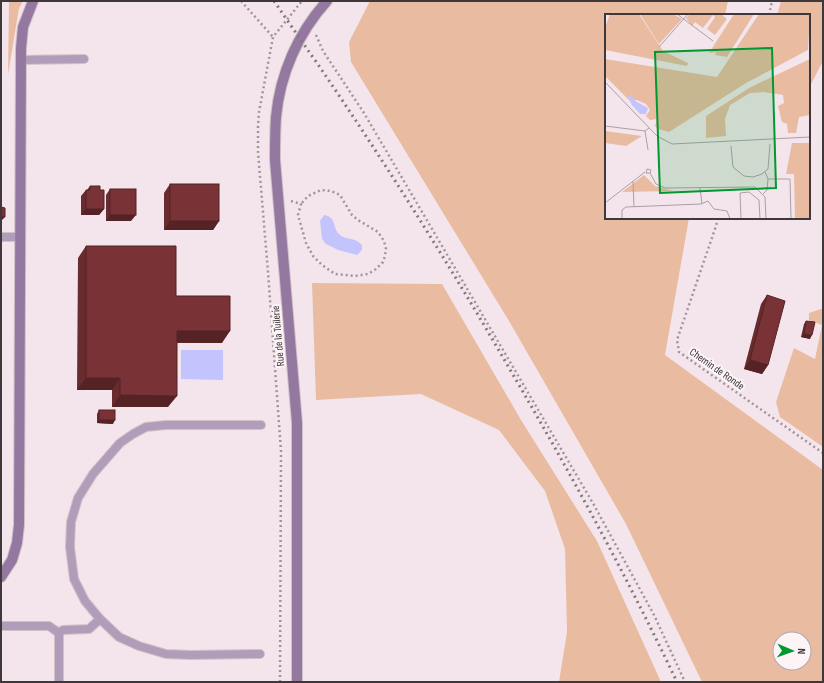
<svg xmlns="http://www.w3.org/2000/svg" width="824" height="683" viewBox="0 0 824 683" font-family="'Sofia Sans Condensed',sans-serif">
  <style>
    .green { fill: #e9bca2; fill-rule: evenodd }
    .water { fill: #c3c4fd }
    .lines { fill: none; stroke-linecap: round; stroke-linejoin: round }
    .lane-casing { stroke: #d0c2c9; stroke-width: 10 }
    .secondary-casing { stroke: #d0c2c9; stroke-width: 12 }
    .path { stroke: #9f9499; stroke-width: 2.5; stroke-dasharray: 2 3; stroke-linecap: butt }
    .lane { stroke: #b19db9; stroke-width: 8 }
    .secondary { stroke: #9478a0; stroke-width: 10 }
    .rail { stroke: #81787c; stroke-width: 3; stroke-dasharray: 2 4; stroke-linecap: butt }
    .wall { fill: #682b2e }
    .shaded-wall { fill: #552326 }
    .building { fill: #793236; stroke: #552326 }
    .labels { text-anchor: middle; dominant-baseline: central; stroke-width: 4; stroke-linejoin: round; paint-order: stroke }
    .street-label { font-size: 11px; fill: #3e383b; stroke: #fdf4f8 }
    .inset-road { fill: none; stroke: #aba0a5; stroke-width: 1 }
    .view { fill: #009830; fill-opacity: 0.15; stroke: #009830; stroke-width: 2 }
    .inset-edge { fill: none; stroke: #3e383b; stroke-width: 2 }
  </style>
  <rect width="100%" height="100%" fill="#f4e5ec"/>
  <g class="green">
    <path d="M9 1H23L19 8 8 75Z"/>
    <path d="M370 1H411L412 2 417 1H728L725 15H606V218H689L665 355 823 470V682H702L626 524 509 321 351 62 349 42ZM780 639H804V663H780Z"/>
    <path d="M781 1H823V61L809 88V15H777Z"/>
    <path d="M312 283 442 284 521 420 597 541 661 682H559L567 632 565 549 545 491 499 430 421 394 316 400Z"/>
    <path d="M821 309 823 310V447L780 417 776 402 794 348 815 359 822 325 809 320V313Z"/>
  </g>
  <g class="water">
    <path d="M324 215C337 217 332 227 339 234 343 239 351 238 357 241 359 242 360 244 362 245V250L357 255 338 250 326 244 322 239 320 221Z"/>
    <path d="M181 350H223V380L181 379Z"/>
  </g>
  <g class="lines">
    <g class="lane-casing">
      <g id="lane">
        <path d="M21 60 84 59"/>
        <path d="M1 237H20"/>
        <path d="M1 626H49L59 633"/>
        <path d="M260 654 191 655 166 654 139 646 119 637 100 619 85 601 74 579 70 547 71 522 78 498 93 474 120 443 133 434 146 427 166 425H261"/>
        <path d="M59 682V633L63 630 89 629 100 619"/>
      </g>
    </g>
    <g class="secondary-casing">
      <g id="secondary">
        <path d="M1 577 12 560 17 543 19 525 21 48 23 27 33 1"/>
        <path d="M297 682V423L275 160C275 146 275 131 276 117 280 74 298 33 327 1"/>
      </g>
    </g>
    <g class="path">
      <path d="M241 1 273 37"/>
      <path d="M769 15 772 1"/>
      <path d="M316 35 323 51 364 113 594 505 654 615 685 682"/>
      <path d="M291 201 301 204 298 215 306 243 313 256 322 265 335 274 355 276 368 274 376 269 383 262 385 256 386 249 384 241 378 232 358 220 352 215 340 195 331 191 321 190 308 196 301 204"/>
      <path d="M718 218 716 226 677 340 679 352 823 453"/>
      <path d="M280 682 281 451 268 272 258 152V126L259 112 273 37 302 1"/>
    </g>
    <use href="#lane" class="lane"/>
    <use href="#secondary" class="secondary"/>
    <path class="rail" d="M274 1C288 21 302 42 317 63 386 164 451 267 512 373 571 474 627 577 677 682"/>
  </g>
  <g class="wall">
    <path d="M170 184 219 221 213 230H164V193Z"/>
    <path d="M90 186 100 190 104 209 99 215H81V196L86 190H87Z"/>
    <path d="M110 189 131 221H106V195Z"/>
    <path d="M86 246 176 296 222 343H177L168 407H112V390H77L78 258Z"/>
    <path d="M767 295 768 365 762 374 744 369 761 304Z"/>
    <path d="M806 321 810 339 801 337 804 324Z"/>
    <path d="M99 410 113 424 97 423V414Z"/>
  </g>
  <g class="shaded-wall">
    <path d="M86 209H104L99 215H81Z"/>
    <path d="M110 215H136L131 221H106Z"/>
    <path d="M1 216 5 217 2 220H1Z"/>
    <path d="M170 221H219L213 230H164Z"/>
    <path d="M177 331H230L222 343 168 342Z"/>
    <path d="M804 334 812 335 810 339 801 337Z"/>
    <path d="M750 360 768 365 762 374 744 369Z"/>
    <path d="M86 378H120L112 390H77Z"/>
    <path d="M120 395 177 396 168 407H112Z"/>
    <path d="M99 420H115L113 424 97 423Z"/>
  </g>
  <g class="building">
    <rect x="170" y="184" width="49" height="37"/>
    <path d="M90 186H100V190H104V209H86V190H90Z"/>
    <rect x="110" y="189" width="26" height="26"/>
    <path d="M1 207 5 208V217L1 216Z"/>
    <path d="M86 246H176V296H230V331H177V396L120 395V378H86Z"/>
    <path d="M767 295 785 301 768 365 750 360Z"/>
    <path d="M806 321 815 322 812 335 804 334Z"/>
    <rect x="99" y="410" width="16" height="10"/>
  </g>
  <g class="labels">
    <g class="street-label">
      <text transform="translate(278 336) rotate(-95)">Rue de la Tuilerie</text>
      <text transform="translate(717 369) rotate(35)">Chemin de Ronde</text>
    </g>
  </g>
  <g transform="translate(605 14)">
    <rect width="205" height="205" fill="#f4e5ec"/>
    <path d="M5 0H34L58 37 83 49 82 52 0 36V14ZM35 0H68L77 5 54 30ZM85 0H116L122 5 110 21 102 15 110 3 108 1 98 14 90 8 87 12 81 4ZM129 0H149L122 43 110 41 111 38 104 39ZM154 0H205L203 36 141 69 64 118 53 115 50 112 52 105 45 106 41 102 45 96 41 90 32 86 25 87 0 62V45L112 63ZM205 45V101L194 103 191 119H183L182 110 177 108 173 92 179 89 178 81 159 78 145 79 125 91 120 105 121 122 101 124V102L144 74ZM0 117 37 122 21 132 0 129ZM187 129H205V205H190L189 160H181ZM39 161 50 172 68 177 17 178Z" fill="#e9bca2"/>
    <path d="M26 81 30 87 43 94 41 100H35L27 91 23 83Z" fill="#c3c4fd"/>
    <path class="inset-road" d="M72 0 108 27M54 33 83 0M0 68 52 122 67 130 205 123M0 112 40 117 44 114M40 117 43 136M126 132 128 153 139 162 148 163 157 160 163 155 165 130M160 158 163 165H185L186 205M45 159H41L42 155 46 156 45 159 51 170 60 174 150 173 160 183 161 205M28 167 29 193M95 174 97 190M158 180 162 176 163 165M0 189 40 158M17 205V196L21 193 96 190 103 187 109 195 122 197 125 205M136 205 135 179 144 178 154 186 155 205"/>
    <path class="view" d="M167 34 171 174 55 179 50 38Z"/>
    <rect width="205" height="205" class="inset-edge"/>
  </g>
  <rect width="824" height="683" fill="none" stroke="#3e383b" stroke-width="4"/>
  <g transform="translate(792 651) rotate(92)"><circle r="19" fill="#fdf4f8" stroke="#b1a9ac"/>
  <path d="M0-3L7 15L0 10L-7 15Z" fill="#009830"/>
  <text y="-6" font-size="11" font-weight="bold" text-anchor="middle" fill="#3e383b">N</text>
  </g>
</svg>
